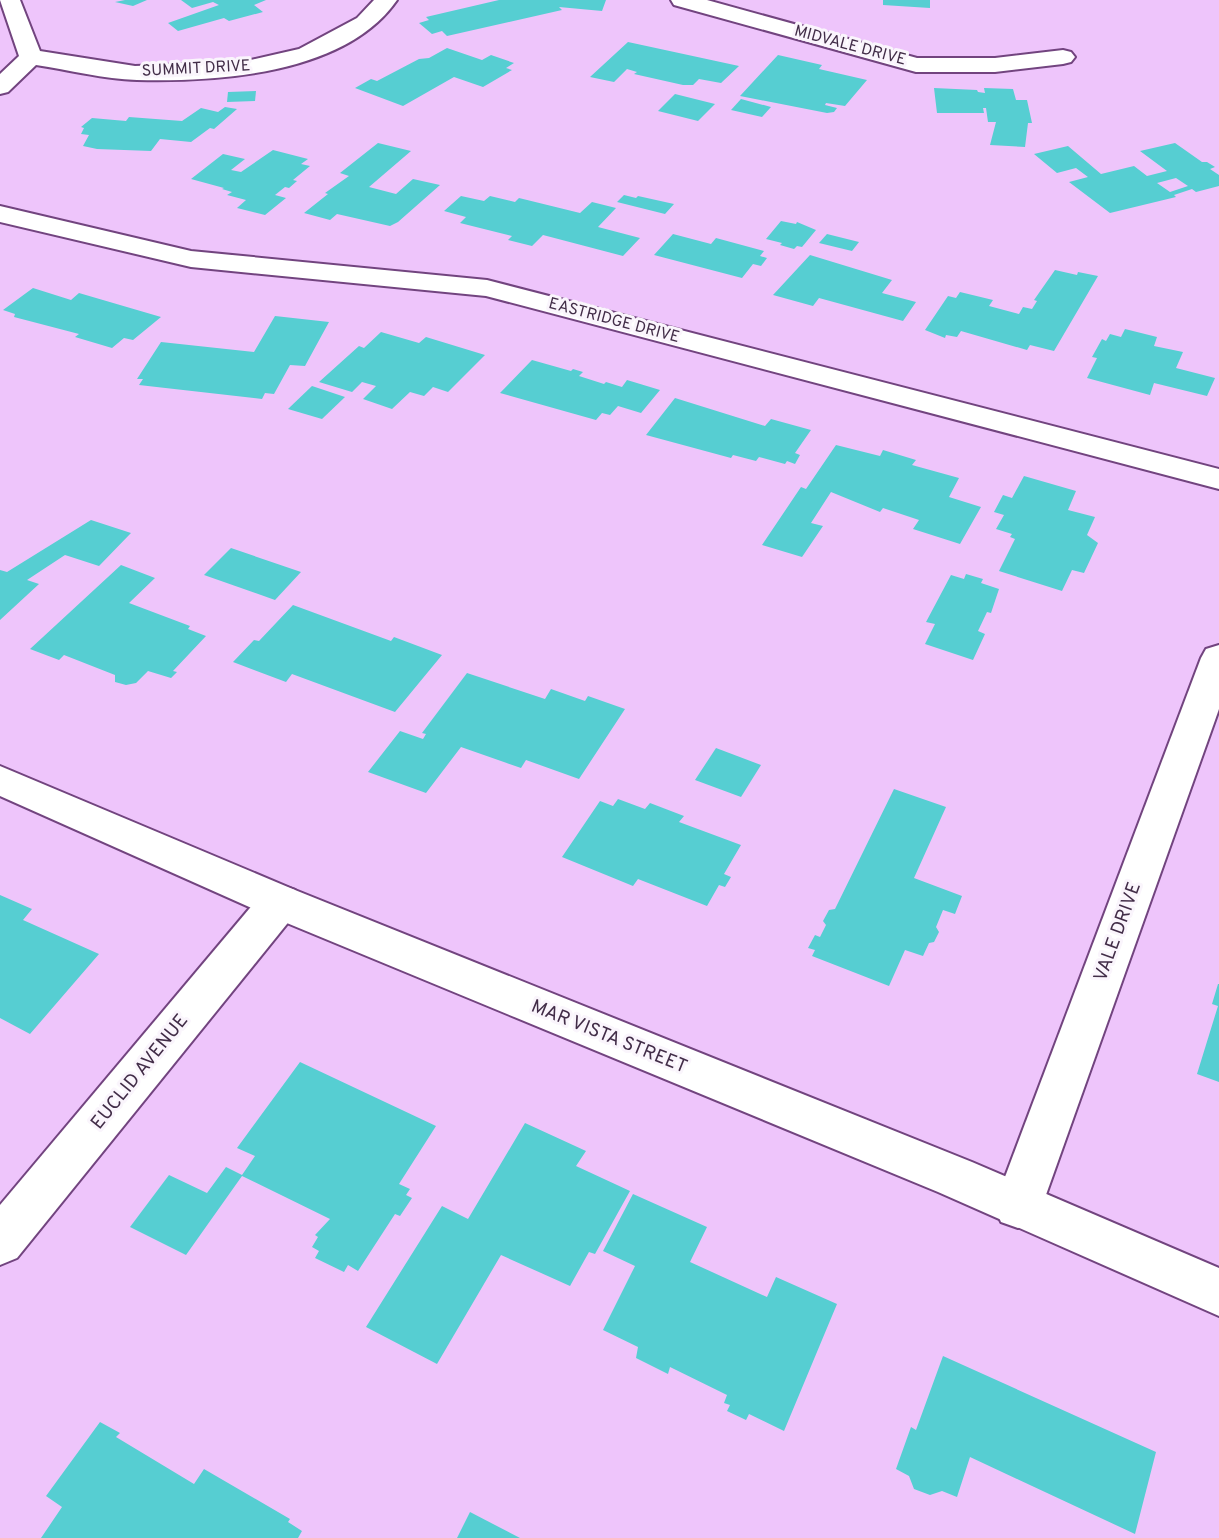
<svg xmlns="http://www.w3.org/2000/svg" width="1219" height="1538" viewBox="0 0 1219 1538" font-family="Overpass,sans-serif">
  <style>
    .building { fill: #56ced2; fill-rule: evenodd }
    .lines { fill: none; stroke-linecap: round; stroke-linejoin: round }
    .minor-casing { stroke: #72447f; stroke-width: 4 }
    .tertiary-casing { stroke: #72447f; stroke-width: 4 }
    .minor { fill: #fff; fill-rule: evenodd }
    .tertiary { fill: #fff; fill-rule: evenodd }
    .labels { text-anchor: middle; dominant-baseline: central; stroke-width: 6; stroke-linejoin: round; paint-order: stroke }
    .far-street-label { font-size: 16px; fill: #422d48; stroke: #faf5fc }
    .street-label { font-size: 19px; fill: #422d48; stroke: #faf5fc }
  </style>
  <rect width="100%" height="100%" fill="#eec5fb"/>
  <g class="building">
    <path d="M125 0H147L133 6 115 2Z"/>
    <path d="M181 0H266L254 5 263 12 229 21 224 18 178 31 168 23 219 5 213 2 192 8Z"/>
    <path d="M499 0H606L602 11 559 7 562 10 447 36 442 31 432 34 419 23 429 20 426 17Z"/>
    <path d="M883 0H930V8L883 5Z"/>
    <path d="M628 42 739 66 721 83 699 79 693 85H683L634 74 637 72 627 69 614 82 590 77Z"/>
    <path d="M447 48 482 60 491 55 514 63 506 68 512 70 483 87 454 77 403 106 355 88 371 79 377 81 419 59 429 58Z"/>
    <path d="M778 55 822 65 819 69 867 80 845 106 826 103 825 105 837 108 834 112 827 113 740 96Z"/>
    <path d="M934 88 977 90 978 92 985 93 984 88 1013 89 1016 100H1027L1032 123H1028L1025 147 990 145 996 122H988L986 108H983L984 113H937Z"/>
    <path d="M256 91 255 101 227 102 228 92Z"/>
    <path d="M675 94 715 104 698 121 658 111Z"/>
    <path d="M741 99 771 107 762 117 731 110Z"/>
    <path d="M225 107 237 109 214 129 210 128 191 142 160 139 151 151 97 149 83 146 89 135 81 134 84 128 81 127 92 118 126 121 129 117 182 121 201 108 218 112Z"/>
    <path d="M378 143 411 151 369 187 396 194 413 179 440 185 398 222 390 226 337 214 330 220 304 213 328 194 325 193 349 176 340 173Z"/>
    <path d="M1175 143 1202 162H1207L1215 167 1210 169 1219 175V186L1196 192 1192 189 1174 195 1176 197 1110 213 1069 182 1088 177 1076 168 1057 173 1034 154 1068 146 1101 174 1134 166 1147 176 1167 171 1140 151ZM1176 178 1188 186 1170 192 1157 183Z"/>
    <path d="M273 150 308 159 301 164 310 166 293 180 297 181 289 188 285 187 275 195 286 198 265 215 237 208 246 200 227 195 232 192 222 189 224 188 191 179 223 154 245 159 231 170 241 172Z"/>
    <path d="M624 195 636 198 638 196 674 204 665 214 617 202Z"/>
    <path d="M461 196 484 201 490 196 515 202 519 198 580 213 592 202 616 208 598 227 640 238 623 256 543 235 532 246 508 240 512 236 460 223 466 217 444 211Z"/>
    <path d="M781 221 796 224 797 222 816 230 802 247 797 246 794 249 780 245 782 243 766 239Z"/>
    <path d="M673 234 711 244 716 238 764 251 760 256 767 258 761 266 753 264 742 278 654 255Z"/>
    <path d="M827 234 859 242 852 251 819 243Z"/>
    <path d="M810 255 892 280 882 293 916 302 903 321 819 298 813 306 773 295Z"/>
    <path d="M1055 270 1077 275 1078 272 1098 276 1054 351 1030 345 1027 350 961 331 957 337 946 335 945 338 925 330 948 296 956 298 960 292 993 300 989 306 1019 314 1023 307 1032 309 1037 301 1034 300Z"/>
    <path d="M33 288 71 300 79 293 161 317 133 340 124 338 112 348 75 337 79 334 14 317 15 314 3 310Z"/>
    <path d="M275 316 329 322 305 366 290 365 274 394 265 393 262 399 139 385 143 379H137L161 342 254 352Z"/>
    <path d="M1125 329 1157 337 1154 346 1183 352 1176 368 1215 378 1207 396 1154 383 1150 395 1087 378 1097 358 1092 357 1102 339 1106 341 1110 334 1121 337Z"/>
    <path d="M381 332 419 343 426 337 485 355 448 392 433 387 424 396 410 392 392 409 363 399 376 386 362 382 352 392 319 382 359 346 364 348Z"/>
    <path d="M532 360 571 371 573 369 583 372 579 376 604 384 606 382 622 387 627 380 660 390 641 413 618 406 610 415 602 413 596 420 500 393Z"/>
    <path d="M312 386 345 397 322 419 288 409Z"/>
    <path d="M675 398 765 426 771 419 811 430 795 453 800 455 795 464 787 461 785 464 759 457 756 461 733 455 731 458 646 435Z"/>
    <path d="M836 445 880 456 883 450 916 460 912 465 959 478 949 497 981 507 960 544 913 529 919 520 883 508 880 512 831 492 811 523 823 526 802 557 762 545 801 487 806 489Z"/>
    <path d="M1024 476 1076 491 1068 510 1095 517 1087 535 1098 543 1084 573 1072 570 1062 591 999 571 1015 539 1010 537 1012 534 996 529 1004 515 994 512 1003 495 1012 498Z"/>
    <path d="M91 520 131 533 99 566 65 555 27 580 39 584 0 620V570L7 572Z"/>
    <path d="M231 548 301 572 275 600 204 575Z"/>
    <path d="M121 565 155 578 129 603 190 626 188 629 206 636 173 671 177 672 171 678 148 671 136 683 126 685 115 682V675L64 655 59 660 30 649Z"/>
    <path d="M966 574 983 579 981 583 999 589 991 613 987 612 978 631 985 634 973 660 925 644 935 624 926 622 951 575 964 579Z"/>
    <path d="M293 605 391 641 394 637 442 655 395 712 292 674 286 682 233 662 254 640 259 641Z"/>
    <path d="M467 673 545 699 551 689 585 701 588 696 625 709 579 779 526 760 521 768 461 747 426 793 368 772 400 731 423 739 426 734 422 733Z"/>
    <path d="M716 748 761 765 741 797 695 780Z"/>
    <path d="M894 789 946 807 914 878 962 896 955 914 943 910 936 927 939 932 934 942 929 943 923 956 905 950 889 986 812 956 815 950 808 948 815 935 820 937 826 925 823 921 829 910 835 909Z"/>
    <path d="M618 799 645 809 650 803 684 816 679 822 741 845 724 874 731 877 725 887 719 885 707 906 638 879 633 886 562 857 600 801 613 806Z"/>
    <path d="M0 895 32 909 23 920 99 954 30 1034 0 1018Z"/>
    <path d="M1218 984H1219V1082L1197 1074 1218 1006 1212 1004Z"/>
    <path d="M300 1062 436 1126 399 1184 410 1189 406 1195 412 1198 400 1216 395 1214 358 1271 348 1265 344 1272 315 1258 319 1251 312 1247 318 1237 315 1235 330 1219 242 1176 186 1255 130 1227 169 1175 207 1193 226 1167 242 1175 255 1156 237 1148Z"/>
    <path d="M525 1123 586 1151 576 1166 630 1191 595 1254 589 1252 570 1286 501 1255 437 1364 366 1327 442 1206 468 1219Z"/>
    <path d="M633 1194 707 1227 690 1262 767 1297 776 1277 837 1304 784 1431 749 1414 746 1420 727 1411 730 1405 724 1403 727 1395 670 1367 668 1374 636 1358 638 1347 603 1330 635 1266 603 1251Z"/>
    <path d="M943 1356 1156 1452 1135 1534 970 1457 957 1497 942 1491 930 1495 914 1489 909 1476 896 1469 911 1427 916 1430Z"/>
    <path d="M100 1422 120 1433 116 1437 194 1484 204 1469 290 1519 288 1522 302 1531 298 1538H41L62 1507 46 1496Z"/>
    <path d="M470 1512 520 1538H457Z"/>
  </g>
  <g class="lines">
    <g class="minor-casing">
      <g id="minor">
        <path d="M0 0H20L40 51 135 66 242 62 299 49 357 18 374 0H397C346 74 219 82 137 80 104 79 69 70 36 65L8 92 0 94V74L19 56Z"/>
        <path d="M671 0H707L917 58H995L1063 50 1071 52 1075 57 1071 62 1063 64 995 72H916L674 5Z"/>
        <path d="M0 206 191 251 487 280 1219 469V489L486 296 191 267 0 222Z"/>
        <path d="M1219 645V709L1042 1206 1035 1222 1018 1228 1001 1222 994 1206 1201 658 1206 649Z"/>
        <path d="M280 885 295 890 301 902 295 914 17 1258 0 1265V1205L265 890Z"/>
      </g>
    </g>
    <g class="tertiary-casing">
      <path id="tertiary" d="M0 766 295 890 972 1162 1219 1268V1316L938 1192 265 914 0 796Z"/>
    </g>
    <use href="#minor" class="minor"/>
    <use href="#tertiary" class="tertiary"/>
  </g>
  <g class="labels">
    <g class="far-street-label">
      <text transform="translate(850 46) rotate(15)">MIDVALE DRIVE</text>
      <text transform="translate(196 69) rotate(-3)">SUMMIT DRIVE</text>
      <text transform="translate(614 321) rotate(15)">EASTRIDGE DRIVE</text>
    </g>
    <g class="street-label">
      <text transform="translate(1118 932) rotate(-70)">VALE DRIVE</text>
      <text transform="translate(609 1037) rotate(22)">MAR VISTA STREET</text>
      <text transform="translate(140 1072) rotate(-51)">EUCLID AVENUE</text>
    </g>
  </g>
</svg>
